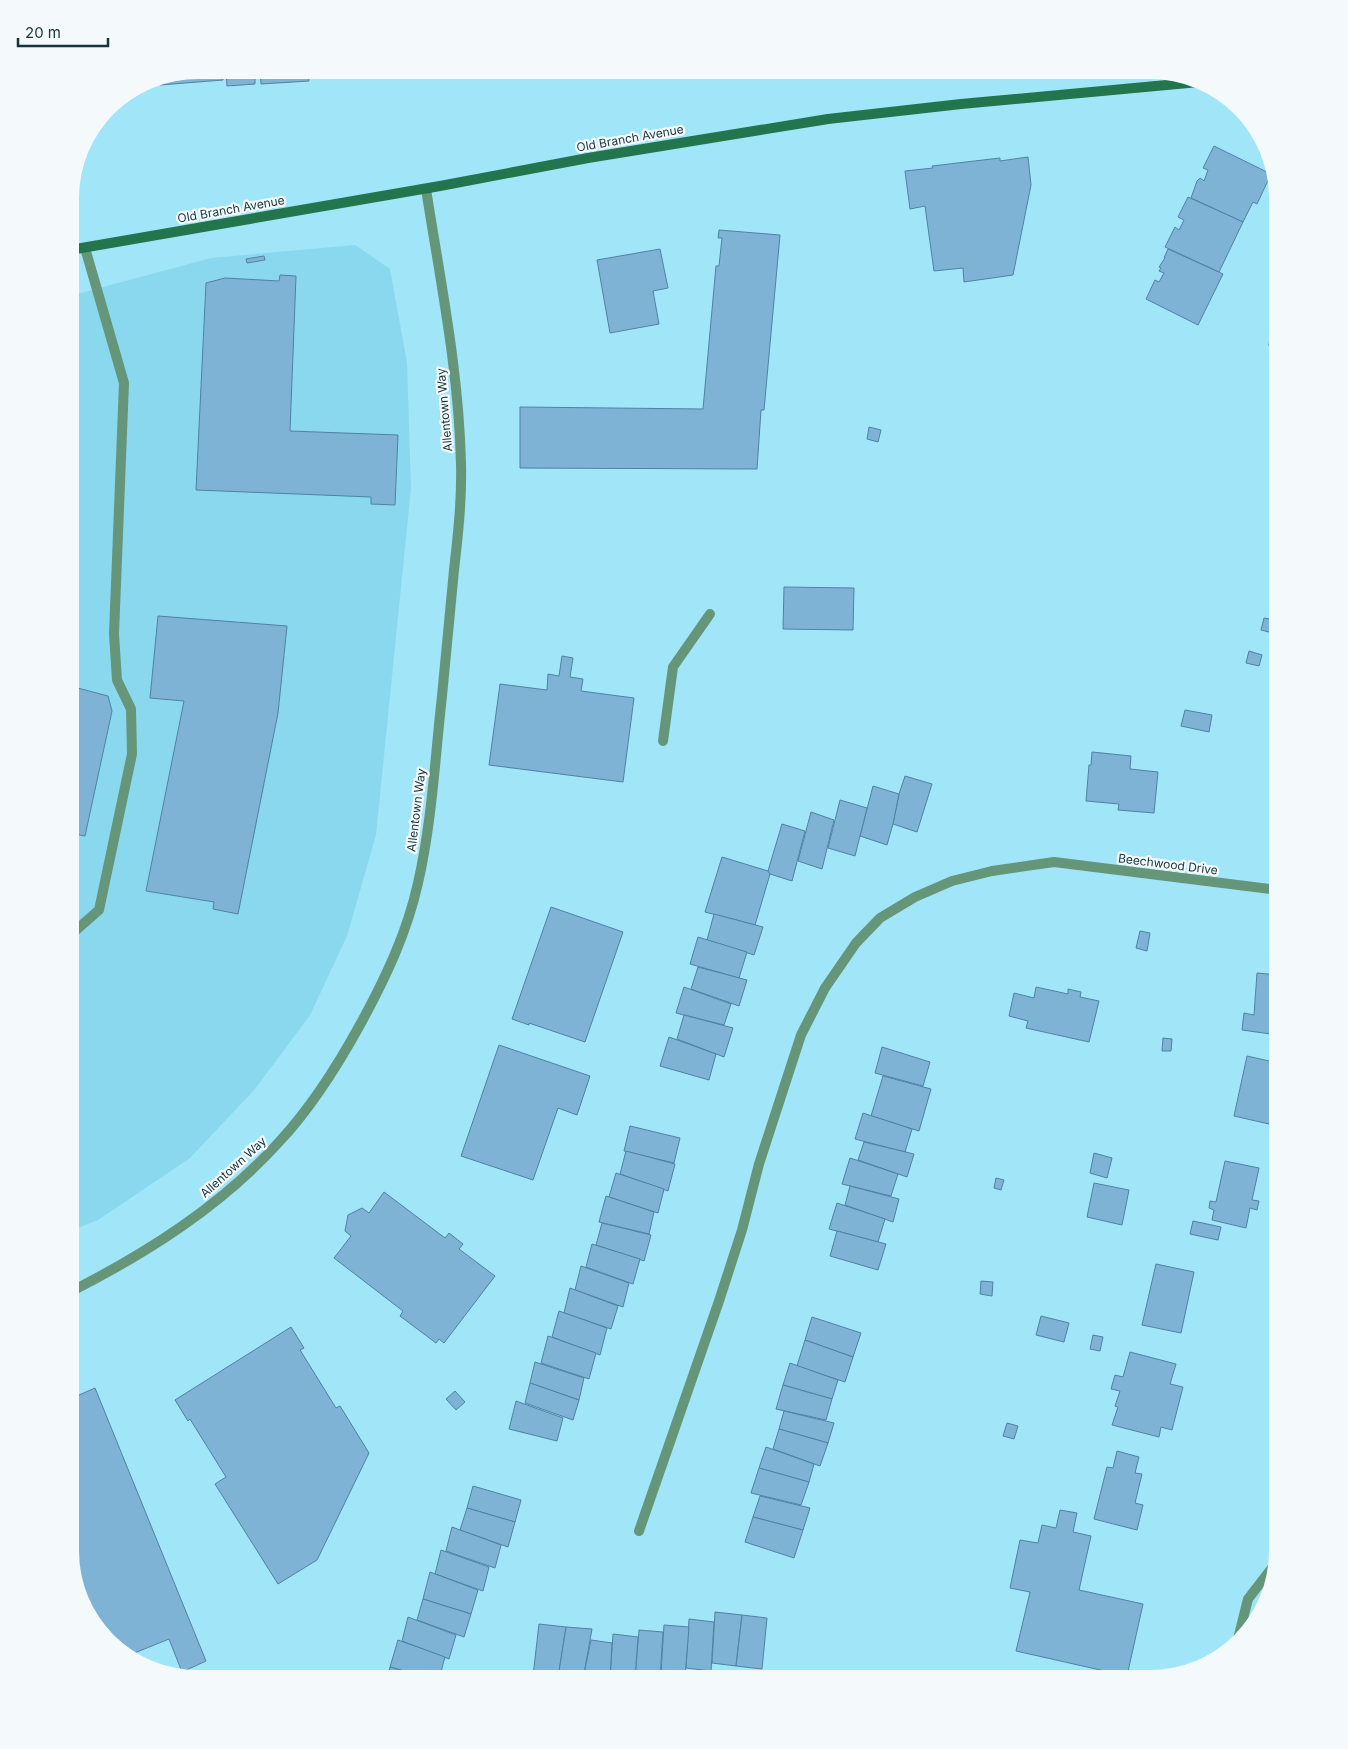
<svg xmlns="http://www.w3.org/2000/svg" width="1348" height="1749" viewBox="0 0 1348 1749" font-family="Inter,sans-serif">
  <style>
    .built { fill: #8ad8ee }
    .building { fill: #7fb3d5; stroke: #4f82a2 }
    .lines { fill: none; stroke-linecap: round; stroke-linejoin: round }
    .service { stroke: #669679; stroke-width: 10 }
    .minor { stroke: #669679; stroke-width: 10 }
    .tertiary { stroke: #669679; stroke-width: 10 }
    .secondary { stroke: #22754c; stroke-width: 10 }
    .labels { text-anchor: middle; dominant-baseline: central; stroke-width: 4.5; stroke-linejoin: round; paint-order: stroke }
    .street-label { font-size: 12px; fill: #17343b; stroke: #f4fafc }
  </style>
  <rect width="100%" height="100%" fill="#a0e5f8"/>
  <path class="built" d="M355 245 390 269 407 363 411 488 376 835 347 936 310 1015 255 1089 190 1158 98 1220 70 1231V296L211 258Z"/>
  <g class="building">
    <path d="M198 70H223V80L160 85 159 78Z"/>
    <path d="M226 70H255V84L227 86Z"/>
    <path d="M260 70H308L309 81 261 84Z"/>
    <path d="M1214 146 1271 174 1257 204 1253 202 1243 222 1191 198 1197 181 1200 178 1204 181 1208 170 1203 168Z"/>
    <path d="M1028 157 1031 185 1013 275 964 282 963 268 934 271 925 206 910 209 905 171 933 168 932 166 1000 158V161Z"/>
    <path d="M1188 197 1243 222 1219 272 1165 247 1175 227 1179 230 1184 220 1178 217Z"/>
    <path d="M719 230 780 235 764 410H761L757 469 520 468V407L703 409 716 266H719L722 238H718Z"/>
    <path d="M660 249 668 288 653 291 659 324 610 333 597 260Z"/>
    <path d="M1168 249 1223 274 1198 325 1146 299 1155 280 1159 282 1164 273 1159 271 1161 268 1159 267 1165 258H1164Z"/>
    <path d="M264 256 265 260 247 263 246 259Z"/>
    <path d="M280 275 296 276 290 431 398 435 395 505 371 504V497L196 490 206 283 225 278 279 281Z"/>
    <path d="M1273 276 1278 277V294L1270 292Z"/>
    <path d="M1272 316H1278V346H1269Z"/>
    <path d="M1272 358H1278V384H1271Z"/>
    <path d="M869 427 881 430 878 442 867 439Z"/>
    <path d="M1274 569 1278 570V584L1271 583Z"/>
    <path d="M784 587 854 588 853 630 783 629Z"/>
    <path d="M158 616 287 626 278 713 238 914 213 909 214 902 146 891 184 701 150 698Z"/>
    <path d="M1264 618 1275 620 1273 633 1261 630Z"/>
    <path d="M1249 651 1262 655 1259 666 1246 663Z"/>
    <path d="M562 656 573 658 570 677 583 679 581 691 634 698 623 782 489 765 500 684 547 690 548 674 559 676Z"/>
    <path d="M70 686 108 696 112 711 85 836 70 833Z"/>
    <path d="M1185 710 1212 715 1209 732 1181 726Z"/>
    <path d="M1092 752 1131 756 1130 769 1158 772 1154 813 1118 810 1119 804 1086 801 1089 765H1091Z"/>
    <path d="M905 776 932 784 917 832 893 824 899 794Z"/>
    <path d="M873 786 899 794 893 824 887 845 860 836Z"/>
    <path d="M840 800 867 808 855 856 828 848Z"/>
    <path d="M811 812 834 820 822 869 798 861Z"/>
    <path d="M782 824 805 831 792 881 770 874 768 871Z"/>
    <path d="M722 857 768 871 770 874 755 925 705 912Z"/>
    <path d="M551 907 623 932 585 1042 529 1023V1025L512 1019Z"/>
    <path d="M714 914 763 927 754 955 707 940Z"/>
    <path d="M1140 931 1150 933 1147 951 1136 948Z"/>
    <path d="M698 937 747 952 739 978 690 964Z"/>
    <path d="M698 967 747 980 739 1006 691 989Z"/>
    <path d="M1257 973 1278 975V1035L1242 1030 1244 1013 1254 1015Z"/>
    <path d="M684 987 731 1004 724 1025 676 1013Z"/>
    <path d="M1036 987 1068 994V989L1081 992 1080 997 1099 1001 1089 1042 1026 1028 1028 1021 1009 1016 1014 993 1034 998Z"/>
    <path d="M684 1015 733 1028 724 1057 677 1039Z"/>
    <path d="M669 1037 716 1054 709 1080 660 1066Z"/>
    <path d="M1163 1038 1172 1039 1171 1051H1162Z"/>
    <path d="M499 1045 590 1076 577 1115 558 1108 533 1180 461 1156Z"/>
    <path d="M882 1047 930 1062 923 1086 875 1073Z"/>
    <path d="M1247 1056 1278 1063V1079L1269 1124 1234 1116Z"/>
    <path d="M883 1076 931 1089 919 1131 871 1116Z"/>
    <path d="M863 1113 912 1129 905 1152 855 1139Z"/>
    <path d="M630 1126 680 1138 674 1163 624 1151Z"/>
    <path d="M864 1142 914 1154 907 1177 858 1160Z"/>
    <path d="M626 1151 675 1164 668 1191 620 1174Z"/>
    <path d="M1094 1153 1112 1158 1107 1178 1090 1173Z"/>
    <path d="M850 1158 898 1174 891 1196 842 1184Z"/>
    <path d="M1225 1161 1259 1168 1252 1200 1259 1201 1257 1210 1250 1208 1246 1228 1212 1220 1214 1210 1209 1208 1210 1201 1216 1202Z"/>
    <path d="M616 1173 664 1189 658 1213 609 1197Z"/>
    <path d="M996 1178 1004 1180 1001 1190 994 1188Z"/>
    <path d="M1094 1183 1129 1190 1122 1225 1087 1217Z"/>
    <path d="M850 1186 899 1199 893 1222 845 1205Z"/>
    <path d="M384 1192 445 1238 449 1233 463 1244 459 1249 495 1276 444 1343 439 1339 436 1343 400 1316 403 1311 334 1258 351 1236 345 1231 348 1215 362 1208 369 1213Z"/>
    <path d="M606 1196 654 1212 649 1234 599 1222Z"/>
    <path d="M837 1203 885 1219 878 1242 829 1229Z"/>
    <path d="M1193 1221 1221 1227 1218 1240 1190 1234Z"/>
    <path d="M602 1223 651 1235 644 1261 596 1245Z"/>
    <path d="M837 1231 886 1244 878 1270 830 1256Z"/>
    <path d="M592 1244 640 1259 633 1284 586 1267Z"/>
    <path d="M1156 1264 1194 1272 1181 1333 1142 1325Z"/>
    <path d="M581 1266 629 1283 623 1307 575 1290Z"/>
    <path d="M981 1281 993 1282 992 1296 980 1294Z"/>
    <path d="M570 1288 618 1306 611 1329 564 1313Z"/>
    <path d="M559 1311 607 1328 600 1355 552 1337Z"/>
    <path d="M1041 1316 1069 1323 1064 1342 1036 1335Z"/>
    <path d="M812 1317 861 1333 853 1357 805 1340Z"/>
    <path d="M291 1327 304 1348 300 1350 336 1408 340 1406 369 1453 317 1560 278 1584 215 1484 226 1477 190 1419 188 1421 175 1400Z"/>
    <path d="M1093 1335 1103 1337 1100 1351 1090 1349Z"/>
    <path d="M548 1336 596 1353 589 1379 541 1363Z"/>
    <path d="M805 1340 853 1357 845 1382 797 1366Z"/>
    <path d="M1130 1352 1176 1364 1170 1384 1183 1387 1172 1430 1161 1427 1159 1437 1112 1425 1118 1407 1115 1406 1120 1391 1111 1389 1115 1375 1123 1377Z"/>
    <path d="M535 1362 584 1378 579 1400 530 1383Z"/>
    <path d="M790 1363 838 1380 832 1399 783 1385Z"/>
    <path d="M530 1383 579 1400 573 1420 525 1403Z"/>
    <path d="M783 1385 832 1399 826 1420 776 1409Z"/>
    <path d="M95 1388 206 1661 182 1672 169 1639 127 1656 91 1622 70 1551V1426L76 1423 70 1408V1399Z"/>
    <path d="M455 1391 465 1402 456 1410 446 1399Z"/>
    <path d="M516 1401 563 1418 557 1441 509 1429Z"/>
    <path d="M784 1411 834 1423 828 1443 779 1429Z"/>
    <path d="M1007 1423 1018 1426 1014 1439 1003 1436Z"/>
    <path d="M779 1429 828 1443 820 1466 773 1449Z"/>
    <path d="M766 1447 814 1464 809 1482 759 1468Z"/>
    <path d="M1117 1451 1139 1457 1135 1473 1142 1474 1135 1503 1143 1505 1137 1530 1094 1519 1107 1467 1113 1468Z"/>
    <path d="M759 1468 809 1482 801 1505 751 1493Z"/>
    <path d="M473 1486 521 1500 515 1522 467 1508Z"/>
    <path d="M760 1496 810 1508 803 1530 753 1517Z"/>
    <path d="M467 1508 515 1522 508 1547 460 1530Z"/>
    <path d="M1060 1510 1077 1513 1073 1532 1091 1536 1079 1590 1143 1604 1127 1676 1016 1651 1030 1592 1010 1588 1020 1540 1038 1543 1042 1525 1056 1528Z"/>
    <path d="M753 1517 803 1530 794 1558 745 1542Z"/>
    <path d="M452 1527 501 1545 495 1568 446 1551Z"/>
    <path d="M441 1550 489 1567 483 1591 435 1574Z"/>
    <path d="M430 1572 478 1590 471 1614 423 1599Z"/>
    <path d="M423 1599 471 1614 464 1637 417 1620Z"/>
    <path d="M715 1612 742 1615 736 1666 712 1663Z"/>
    <path d="M742 1615 767 1618 762 1669 736 1666Z"/>
    <path d="M408 1617 456 1635 449 1659 402 1641Z"/>
    <path d="M689 1619 714 1622 711 1671 686 1668Z"/>
    <path d="M539 1624 566 1627 558 1678 533 1676Z"/>
    <path d="M664 1625 689 1627 685 1677 661 1674Z"/>
    <path d="M566 1627 592 1629 583 1679 558 1678Z"/>
    <path d="M639 1630 663 1632 660 1679 635 1678Z"/>
    <path d="M613 1634 638 1637 635 1679H610Z"/>
    <path d="M398 1640 445 1657 439 1679H431L390 1667Z"/>
    <path d="M591 1640 612 1643 610 1679H583Z"/>
    <path d="M390 1667 431 1679H387Z"/>
  </g>
  <g class="lines">
    <g class="service">
      <path d="M663 741 673 667 710 614"/>
      <path d="M70 930 75 931 99 910 132 754 131 709 117 680 114 634 124 383 85 248"/>
      <path d="M1238 1639 1248 1599 1275 1564"/>
    </g>
    <path class="minor" d="M639 1531 719 1301 742 1230 759 1164 801 1035 825 988 856 943 880 918 915 897 952 881 992 871 1054 862 1278 890"/>
    <path class="tertiary" d="M70 1292C147 1253 221 1206 279 1142 312 1107 338 1065 361 1023 385 979 407 933 418 883 432 822 435 758 442 696 446 654 450 612 454 570 458 535 462 499 461 464 459 371 440 279 426 189"/>
    <path class="secondary" d="M70 250 440 186 588 158 828 119 961 104 1199 82"/>
  </g>
  <g class="labels">
    <g class="street-label">
      <text transform="translate(630 138) rotate(-10)">Old Branch Avenue</text>
      <text transform="translate(231 209) rotate(-10)">Old Branch Avenue</text>
      <text transform="translate(444 410) rotate(-95)">Allentown Way</text>
      <text transform="translate(416 810) rotate(-83)">Allentown Way</text>
      <text transform="translate(1168 864) rotate(7)">Beechwood Drive</text>
      <text transform="translate(233 1167) rotate(-42)">Allentown Way</text>
    </g>
  </g>
  <path d="M0 0H1348V1749H0ZM198 79H1150A119 119 0 0 1 1269 198V1551A119 119 0 0 1 1150 1670H198A119 119 0 0 1 79 1551V198A119 119 0 0 1 198 79Z" fill="#f4fafc" fill-rule="evenodd"/>
  <path d="M18 38v8h90v-8" fill="none" stroke="#17343b" stroke-width="2.5"/>
  <text x="25" y="38" font-size="15" fill="#17343b" stroke="#f4fafc" stroke-width="4" paint-order="stroke">20 m</text>
</svg>
